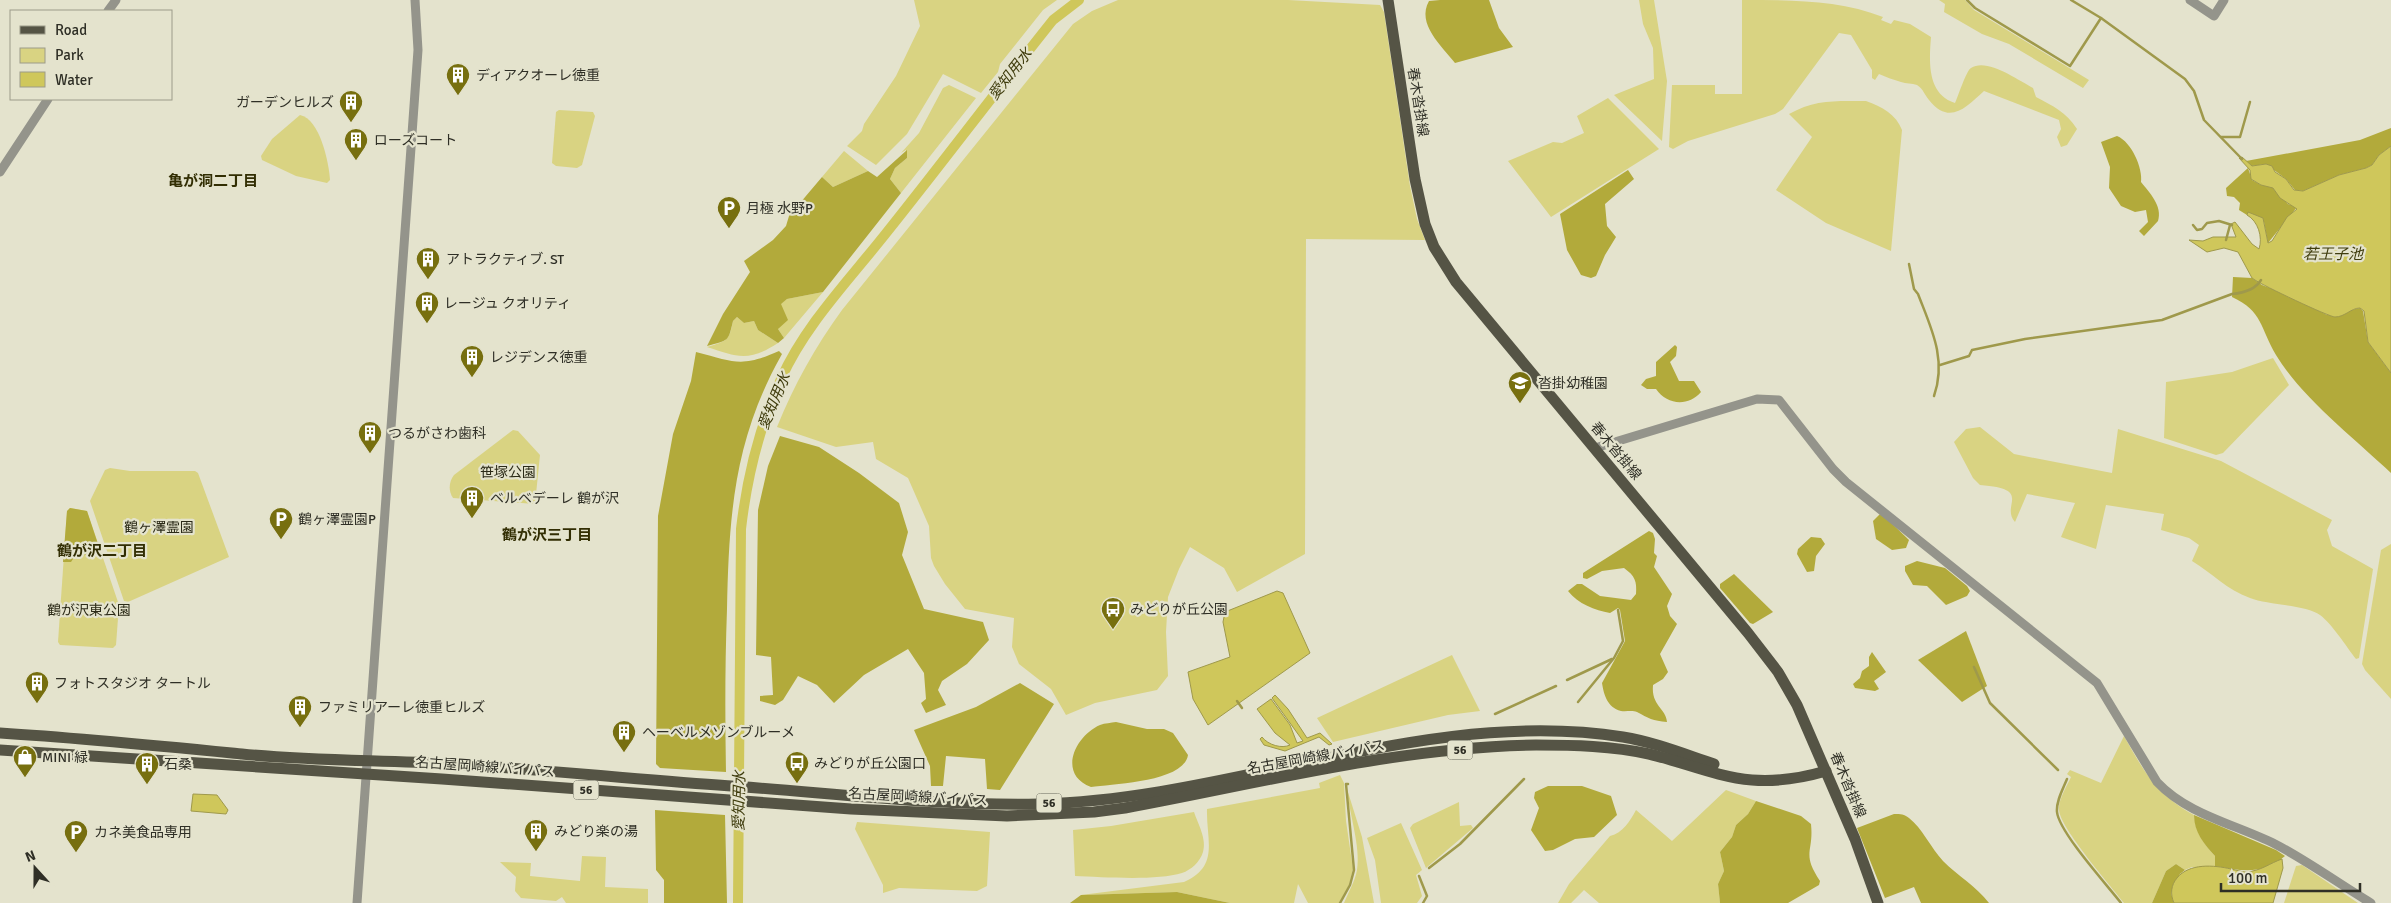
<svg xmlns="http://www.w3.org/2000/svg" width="2391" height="903" viewBox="0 0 2391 903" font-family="Signika,'Noto Sans JP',sans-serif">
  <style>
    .green { fill: #d9d382 }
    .forest { fill: #b2aa3b }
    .water { fill: #cfc75b; stroke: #9f994b }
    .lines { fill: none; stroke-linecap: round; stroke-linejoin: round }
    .stream { stroke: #9f994b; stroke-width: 2.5 }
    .canal { stroke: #cfc75b; stroke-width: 10 }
    .minor { stroke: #94948b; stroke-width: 9 }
    .major { stroke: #555445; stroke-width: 11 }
    .labels { text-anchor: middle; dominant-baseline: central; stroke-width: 4.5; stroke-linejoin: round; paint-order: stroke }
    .shield { fill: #e4e3cd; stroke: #656558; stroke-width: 1 }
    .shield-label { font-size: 12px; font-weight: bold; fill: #2f2f26 }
    .poi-label { font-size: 14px; fill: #2f2f26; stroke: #e4e3cd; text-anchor: start }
    .street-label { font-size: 14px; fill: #2f2f26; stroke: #e4e3cd }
    .park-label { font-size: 14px; fill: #2b2a17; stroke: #e4e3cd }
    .water-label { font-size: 15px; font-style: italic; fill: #3f3c0d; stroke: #e4e3cd }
    .neighbourhood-label { font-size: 15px; font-weight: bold; fill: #322e03; stroke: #e4e3cd }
  </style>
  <rect width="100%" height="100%" fill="#e4e3cd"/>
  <g class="green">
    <path d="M914 0H1057L1043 10 1000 64 998 72 981 93 943 74 907 134 876 165 847 146 862 131 864 124 896 76 920 26Z"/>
    <path d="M1118 0H1288L1380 5 1384 12 1410 186 1417 219 1425 240 1306 239 1305 554 1237 592 1224 568 1190 547 1179 569 1168 597 1166 632 1168 676 1157 690 1095 703 1066 715 1051 689 1019 664 1012 647 1014 618 965 609 945 584 934 566 931 558 929 526 908 478 876 459 873 442 836 447 777 427C794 385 815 347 842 310L1073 24 1092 11Z"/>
    <path d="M1639 0H1654L1667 81 1662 141 1614 95 1654 79 1653 48 1643 24Z"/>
    <path d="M1742 0C1790 0 1840 0 1883 17L1881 20 1891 24 1894 20 1910 24 1931 37C1929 62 1927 94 1955 103 1958 97 1966 71 1971 68 1987 58 2016 79 2033 88L2036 97C2053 106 2066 112 2077 129L2067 145 2061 147 2057 137 2061 129 2059 120 1984 91C1966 107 1950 126 1929 100 1924 94 1924 90 1917 85 1912 83 1906 84 1901 82 1894 80 1886 77 1879 74L1875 80 1872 78V70L1851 35 1839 33 1783 109 1775 114 1688 141 1673 149 1669 147 1672 85H1715V94H1742Z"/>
    <path d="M1939 0H1965L1974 10 2089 80 2083 88 2009 44 1982 34 1944 12 1945 4Z"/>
    <path d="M949 85 976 98 901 193 890 179 895 168 907 158 906 150 901 153 919 133 943 88Z"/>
    <path d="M1608 98 1659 149 1551 217 1508 161 1553 142 1562 143 1584 133 1577 116Z"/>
    <path d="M1866 101C1882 107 1896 114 1902 130L1891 251 1826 223 1776 190 1812 137 1789 114C1815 99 1837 101 1866 101Z"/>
    <path d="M559 110 593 112 595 116 582 165 577 168 556 166 552 163 556 112Z"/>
    <path d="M300 115C320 119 329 163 330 180L327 183 296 176 262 160 261 156 272 139Z"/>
    <path d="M844 151 868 171 833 187 822 177Z"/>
    <path d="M823 292 784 338 778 329C784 321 784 313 780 304L787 299Z"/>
    <path d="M737 317 744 323 754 321 758 330 778 343C749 362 737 357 707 347 727 341 729 341 733 321Z"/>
    <path d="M2273 358 2289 385 2223 453 2216 455 2164 438 2166 382 2232 372Z"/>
    <path d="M1980 427 2014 454 2112 473 2118 429 2221 461 2332 520 2327 530 2332 546 2373 569 2359 658 2356 659C2346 646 2332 624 2320 615 2307 605 2268 605 2250 598 2227 590 2212 573 2192 561L2199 545 2189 538 2161 530 2164 514 2106 505 2096 549 2061 537 2075 503 2027 494 2015 522C2000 505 2034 489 1980 485L1973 478 1954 442 1966 429Z"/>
    <path d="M513 430 518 431 540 455 535 504 453 498C448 491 449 481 454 475Z"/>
    <path d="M110 468 130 471H195L198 473 229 557 128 602 124 601 90 501 105 470Z"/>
    <path d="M70 508 87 511 119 605 116 645 113 648 60 645 58 642 67 511Z"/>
    <path d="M2391 544V699L2365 670 2362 664 2381 550Z"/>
    <path d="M1452 655 1480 711 1448 715 1333 742 1317 718Z"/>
    <path d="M2124 736C2144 772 2157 795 2194 815 2195 832 2204 844 2215 856V867H2192L2185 870 2176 864 2166 871 2152 903H2124C2111 886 2060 828 2059 810 2058 800 2067 786 2071 777L2067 774 2070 770 2101 783Z"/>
    <path d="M1340 775 1344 783 1346 821 1353 869 1349 885 1339 903H1308L1298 884 1294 903H1230L1177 892 1081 895 1184 882C1220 866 1206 840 1207 809L1320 788 1319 783Z"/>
    <path d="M1347 789 1362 837 1374 903H1344C1348 893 1355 881 1357 870 1361 847 1349 813 1347 789Z"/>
    <path d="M1726 790 1756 801 1748 814 1736 825 1732 837 1720 852 1724 871 1718 884 1720 903H1599L1584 890 1571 903H1558L1569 884 1610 836C1623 833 1630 821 1636 810L1672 841Z"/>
    <path d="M1459 802 1460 826 1471 825 1473 828 1426 868 1410 828 1413 824Z"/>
    <path d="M1194 812C1198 824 1207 839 1203 852 1200 862 1191 870 1182 873 1157 881 1102 877 1075 876L1073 830 1111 826Z"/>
    <path d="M857 822 990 832 987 886 977 891 899 888 883 893V885L855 829Z"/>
    <path d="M1401 823 1422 870 1416 875 1422 896 1417 903H1381L1375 860 1367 838Z"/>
    <path d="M582 856 606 857 605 887 648 889V903H566L562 897 556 901 521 898 515 891 516 877 500 862 531 863 530 876 580 881Z"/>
    <path d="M2302 865 2358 903H2284L2296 866Z"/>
  </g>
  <g class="forest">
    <path d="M1440 0H1489L1499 28 1513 47 1455 63C1442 46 1416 24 1429 1Z"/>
    <path d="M2391 128V146L2379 155 2372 165 2366 168 2339 175 2303 191 2295 190 2286 179 2266 164 2252 166 2246 161 2360 140Z"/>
    <path d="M2117 136C2132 142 2143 169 2141 182 2149 192 2163 206 2158 221L2144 236 2139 231 2148 222 2146 210 2135 212 2121 206 2109 188 2110 167 2101 142Z"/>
    <path d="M907 150V158L895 168 890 179 901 193 823 292 787 299 781 304 788 320 778 329 784 338 778 343 758 330 754 321 744 323 737 317 733 321C728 342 729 340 707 346L723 314 750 272 744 261 773 240 786 226 789 216 822 177 833 187 868 171 877 177Z"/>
    <path d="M2248 168 2252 180 2261 185 2271 186 2288 204 2297 207 2268 243 2264 222 2248 213 2247 215 2239 210 2240 203 2234 197 2227 196 2226 188Z"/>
    <path d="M1628 170 1634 179 1605 204 1607 226 1616 237 1605 255 1596 276 1591 278 1581 275 1567 250 1560 214Z"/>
    <path d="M2233 277 2252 278 2262 285 2298 299 2327 315 2360 308 2363 311 2368 342 2391 373V473C2354 438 2302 398 2276 355 2260 328 2263 311 2232 297Z"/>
    <path d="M1675 345 1677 347 1676 356 1670 362 1679 381H1694L1701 392C1688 407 1667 405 1656 389H1647L1641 385 1646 379 1656 376V362Z"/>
    <path d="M779 351 782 354C734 439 729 514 727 609 725 664 725 718 726 772L660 768 656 764 658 516 673 434 691 381 696 352C735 362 741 368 779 351Z"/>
    <path d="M780 436 819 447 859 473 899 503 908 532 902 555 924 609 983 622 989 640 967 664 942 681 938 690 946 705 926 713 921 703 926 699 924 673 908 649 864 675 834 703 817 685 798 676 783 700 775 705 760 701V696L773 695 771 657 756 655 758 510 768 466Z"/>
    <path d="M70 508 87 511 99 547 86 555 75 556 71 562H63L67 511Z"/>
    <path d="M1881 513 1909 540 1906 548 1892 550 1876 539 1873 521Z"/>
    <path d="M1649 531 1653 533 1655 539 1654 553 1657 556 1654 567 1672 594 1667 606 1670 616 1677 624 1660 654 1668 672 1663 679 1653 685C1651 706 1666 708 1667 722 1653 721 1648 718 1637 712 1632 710 1626 712 1621 711 1607 707 1604 695 1602 683L1625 641 1620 610 1618 608 1610 613C1595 610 1578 604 1568 591L1577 584H1582L1600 596 1631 600 1636 594C1637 581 1635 576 1624 568L1602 571 1587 579 1583 578V573Z"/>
    <path d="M1811 537 1821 538 1825 544 1816 556 1814 571 1807 572 1797 554 1798 549Z"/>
    <path d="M1917 561 1945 568 1967 586 1970 591 1967 596 1946 605 1927 586 1913 585 1905 571V566Z"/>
    <path d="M1734 574 1773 612 1753 624 1750 623 1720 588V584Z"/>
    <path d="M1966 631 1987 686 1962 702 1918 660Z"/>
    <path d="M1872 652 1886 672 1874 681 1879 689 1875 691 1855 688 1853 684 1860 678 1862 671 1869 666V657Z"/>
    <path d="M1020 683 1054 704 1000 790 987 789 985 759 946 756 943 786H931L930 766 914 730 976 707Z"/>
    <path d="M1116 722 1147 729H1164L1173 733 1188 755C1184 782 1113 784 1091 787 1057 774 1075 736 1100 725 1105 723 1111 723 1116 722Z"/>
    <path d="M1548 786H1582L1611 796 1617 815 1594 837 1575 839 1553 850 1545 851 1531 830 1539 808 1534 798 1535 792Z"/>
    <path d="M1756 801 1801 816 1811 824C1814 853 1801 852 1820 881L1819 885 1788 903H1720L1718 884 1724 871 1720 852 1732 837 1736 825 1748 814Z"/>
    <path d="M655 810 725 815 727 903H664V880L656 870Z"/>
    <path d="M1894 814C1901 814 1904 814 1909 818 1922 828 1931 848 1943 861 1958 876 1976 886 1989 903H1921L1914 887 1885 898 1857 828Z"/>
    <path d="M2194 815 2276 850 2285 856C2262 876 2242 870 2215 867V856C2204 844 2194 832 2194 815Z"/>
    <path d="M2176 864 2185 870 2180 874 2171 893 2174 903H2152L2166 871Z"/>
    <path d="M1177 892 1230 903H1070L1081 895Z"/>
  </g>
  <g class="water">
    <path d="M2391 146V373L2368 342 2364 311 2360 308C2351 308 2345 317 2335 317 2329 317 2262 285 2255 280L2252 278 2238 252 2224 248 2207 252 2189 240 2203 241 2213 237H2236L2231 224 2235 222 2252 244 2259 249C2263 237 2258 221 2247 215L2248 212 2263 218 2268 243 2272 241 2287 217 2297 209 2280 198 2273 188 2261 185 2251 179 2250 170 2239 158 2242 157 2252 166 2266 164 2272 166 2275 172 2286 179 2294 190 2303 191 2339 175 2366 168 2372 165 2379 155Z"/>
    <path d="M1277 591 1283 593 1310 653 1208 725 1193 699 1188 672 1230 657 1223 622 1225 612Z"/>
    <path d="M1275 695 1288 709 1307 738 1320 733 1332 744 1329 745 1319 737 1285 751 1264 745 1260 739 1262 737C1268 745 1282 749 1290 745L1275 733 1257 709 1271 699 1290 725 1297 743 1303 741 1272 698Z"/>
    <path d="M193 794 217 795 228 810 226 814 191 811Z"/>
    <path d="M2282 859 2283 868 2273 903H2174C2170 894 2171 885 2177 878 2189 863 2214 865 2231 869 2237 870 2241 872 2246 872 2261 871 2270 863 2282 859Z"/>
  </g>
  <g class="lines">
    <g class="stream">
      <path d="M1967 0 1975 8 2070 66 2101 18"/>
      <path d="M2071 0 2101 18 2185 79 2194 91 2204 120 2242 159"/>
      <path d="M2221 137H2240L2250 102"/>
      <path d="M2193 225 2197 230 2202 229 2207 223 2219 221 2232 225"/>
      <path d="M2226 240 2230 225"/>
      <path d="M1909 264 1914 289 1918 294C1931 328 1947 359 1934 396"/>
      <path d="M1940 365 1969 356 1972 350 2025 339 2162 320 2232 294C2243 293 2255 290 2261 280"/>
      <path d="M1974 667 1990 703 2058 770"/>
      <path d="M1567 680 1612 659"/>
      <path d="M1237 701 1242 708"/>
      <path d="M1578 702 1614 658 1623 641 1618 610"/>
      <path d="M1495 714 1556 686"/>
      <path d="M2067 779C2063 789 2056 801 2057 812 2059 832 2107 885 2121 903"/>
      <path d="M1429 868 1460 844 1524 779"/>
      <path d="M1419 876 1427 896 1423 903"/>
      <path d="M1340 903 1350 885 1354 870 1346 784H1348"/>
    </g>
    <path class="canal" d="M738 903 741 529C747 477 759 427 781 379 805 325 850 279 887 232 943 162 997 90 1053 20L1079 0"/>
    <g class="minor">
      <path d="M2190 0 2214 16 2224 0"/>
      <path d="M108 11 116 0"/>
      <path d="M0 172 48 99"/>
      <path d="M1595 448 1757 399 1779 400 1833 469 1846 482 2097 683 2157 782C2188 815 2235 824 2275 844 2308 861 2339 884 2371 903"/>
      <path d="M357 903 418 50 415 0"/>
    </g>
    <g class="major">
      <path d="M1388 0 1415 179 1425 224 1434 247 1456 282 1748 633 1778 672 1797 705 1855 839 1878 903"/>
      <path d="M0 733C81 738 161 746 242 754 311 761 381 760 450 764 540 769 629 779 718 785 825 792 932 806 1039 804 1232 800 1428 706 1623 737 1654 742 1684 754 1714 764"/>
      <path d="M0 750 442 779 851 809 1007 816 1094 812 1125 808C1261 783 1397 747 1536 745 1574 745 1612 746 1649 754 1683 762 1717 777 1752 780 1777 782 1802 778 1826 771"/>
    </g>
  </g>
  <defs>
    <g id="building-pin" transform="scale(1.25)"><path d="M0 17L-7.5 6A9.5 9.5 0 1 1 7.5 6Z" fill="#776f0f" stroke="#e4e3cd"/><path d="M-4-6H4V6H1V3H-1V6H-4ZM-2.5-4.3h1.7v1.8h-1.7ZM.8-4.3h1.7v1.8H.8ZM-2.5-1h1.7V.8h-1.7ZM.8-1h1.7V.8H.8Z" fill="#fff"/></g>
    <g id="parking-pin" transform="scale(1.25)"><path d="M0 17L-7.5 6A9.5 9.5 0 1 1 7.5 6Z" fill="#776f0f" stroke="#e4e3cd"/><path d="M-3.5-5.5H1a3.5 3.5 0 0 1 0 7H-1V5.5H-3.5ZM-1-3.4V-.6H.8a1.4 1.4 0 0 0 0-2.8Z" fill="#fff"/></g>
    <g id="school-pin" transform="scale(1.25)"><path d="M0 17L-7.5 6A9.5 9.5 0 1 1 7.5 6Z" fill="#776f0f" stroke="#e4e3cd"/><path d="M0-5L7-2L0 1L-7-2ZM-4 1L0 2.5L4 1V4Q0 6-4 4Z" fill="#fff"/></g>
    <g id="bus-pin" transform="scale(1.25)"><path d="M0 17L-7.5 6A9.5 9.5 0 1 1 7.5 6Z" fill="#776f0f" stroke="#e4e3cd"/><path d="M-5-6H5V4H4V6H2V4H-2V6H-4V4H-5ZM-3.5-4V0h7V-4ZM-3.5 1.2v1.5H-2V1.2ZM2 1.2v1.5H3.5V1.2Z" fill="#fff"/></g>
    <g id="shop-pin" transform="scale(1.25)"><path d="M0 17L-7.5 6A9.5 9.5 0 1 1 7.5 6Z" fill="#776f0f" stroke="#e4e3cd"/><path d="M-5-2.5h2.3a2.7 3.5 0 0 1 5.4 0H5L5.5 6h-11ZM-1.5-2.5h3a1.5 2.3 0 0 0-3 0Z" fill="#fff"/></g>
  </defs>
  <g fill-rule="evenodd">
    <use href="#building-pin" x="458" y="75"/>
    <use href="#building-pin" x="351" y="102"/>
    <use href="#building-pin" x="356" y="140"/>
    <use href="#parking-pin" x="729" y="208"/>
    <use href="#building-pin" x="428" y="259"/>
    <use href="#building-pin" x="427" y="303"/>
    <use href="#building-pin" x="472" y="357"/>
    <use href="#school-pin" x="1520" y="383"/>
    <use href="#building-pin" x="370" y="433"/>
    <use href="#building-pin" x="472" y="498"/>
    <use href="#parking-pin" x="281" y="519"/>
    <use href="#bus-pin" x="1113" y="609"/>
    <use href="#building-pin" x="37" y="683"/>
    <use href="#building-pin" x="300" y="707"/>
    <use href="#building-pin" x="624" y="732"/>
    <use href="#shop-pin" x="25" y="757"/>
    <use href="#bus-pin" x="797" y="763"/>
    <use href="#building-pin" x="147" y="764"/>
    <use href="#building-pin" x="536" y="831"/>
    <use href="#parking-pin" x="76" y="832"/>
  </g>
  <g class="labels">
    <g class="shield">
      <rect x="1447.5" y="740.5" width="25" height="19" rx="4"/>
      <rect x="573.5" y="780.5" width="25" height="19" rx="4"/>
      <rect x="1036.5" y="793.5" width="25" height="19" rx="4"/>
    </g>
    <g class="shield-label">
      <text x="1460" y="750">56</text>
      <text x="586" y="790">56</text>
      <text x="1049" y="803">56</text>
    </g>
    <g class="poi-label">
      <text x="476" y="75">ディアクオーレ徳重</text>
      <text x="334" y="102" text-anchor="end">ガーデンヒルズ</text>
      <text x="374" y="140">ローズコート</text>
      <text x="746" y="208">月極 水野P</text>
      <text x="446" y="259">アトラクティブ. ST</text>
      <text x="444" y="303">レージュ クオリティ</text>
      <text x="490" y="357">レジデンス徳重</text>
      <text x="1538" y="383">沓掛幼稚園</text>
      <text x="388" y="433">つるがさわ歯科</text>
      <text x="490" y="498">ベルベデーレ 鶴が沢</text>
      <text x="298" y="519">鶴ヶ澤霊園P</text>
      <text x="1130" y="609">みどりが丘公園</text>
      <text x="54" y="683">フォトスタジオ タートル</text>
      <text x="318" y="707">ファミリアーレ徳重ヒルズ</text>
      <text x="642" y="732">ヘーベルメゾンブルーメ</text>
      <text x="42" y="757">MINI 緑</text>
      <text x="814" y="763">みどりが丘公園口</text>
      <text x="164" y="764">石桑</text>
      <text x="554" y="831">みどり楽の湯</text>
      <text x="94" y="832">カネ美食品専用</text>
    </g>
    <g class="street-label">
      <text transform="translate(1418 102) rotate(81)">春木沓掛線</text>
      <text transform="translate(1616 451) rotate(50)">春木沓掛線</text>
      <text transform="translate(1316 757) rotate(-10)">名古屋岡崎線バイパス</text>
      <text transform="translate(485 767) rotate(4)">名古屋岡崎線バイパス</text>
      <text transform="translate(1848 785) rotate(67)">春木沓掛線</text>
      <text transform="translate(918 797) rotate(3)">名古屋岡崎線バイパス</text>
    </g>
    <g class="park-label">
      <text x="508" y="472">笹塚公園</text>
      <text x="159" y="527">鶴ヶ澤霊園</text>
      <text x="89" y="610">鶴が沢東公園</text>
    </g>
    <g class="water-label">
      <text transform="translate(1010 74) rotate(-52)">愛知用水</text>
      <text x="2333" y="254">若王子池</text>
      <text transform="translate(774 401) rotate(-67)">愛知用水</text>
      <text transform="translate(739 801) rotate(-89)">愛知用水</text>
    </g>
    <g class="neighbourhood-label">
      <text x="213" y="181">亀が洞二丁目</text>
      <text x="547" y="535">鶴が沢三丁目</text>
      <text x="102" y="551">鶴が沢二丁目</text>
    </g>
  </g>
  <rect x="10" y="10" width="162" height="90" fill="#e4e3cd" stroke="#9c9b8a"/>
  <rect x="20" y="26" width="25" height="8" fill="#555445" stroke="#9c9b8a"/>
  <text x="55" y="35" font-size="15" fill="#2f2f26">Road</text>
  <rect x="20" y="48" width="25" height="15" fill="#d9d382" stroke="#9c9b8a"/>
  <text x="55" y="60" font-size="15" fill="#2f2f26">Park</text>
  <rect x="20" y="72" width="25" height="15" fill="#cfc75b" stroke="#9c9b8a"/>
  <text x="55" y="85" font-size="15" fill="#2f2f26">Water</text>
  <g transform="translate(35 868) rotate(339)" stroke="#e4e3cd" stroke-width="4" paint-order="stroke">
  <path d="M0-4L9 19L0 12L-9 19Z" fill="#2f2f26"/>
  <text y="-8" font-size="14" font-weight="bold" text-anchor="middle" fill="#2f2f26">N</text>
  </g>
  <path d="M2221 883v8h139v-8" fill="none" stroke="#2f2f26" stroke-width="2.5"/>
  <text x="2228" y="883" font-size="15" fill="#2f2f26" stroke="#e4e3cd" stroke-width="4" paint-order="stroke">100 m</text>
</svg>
